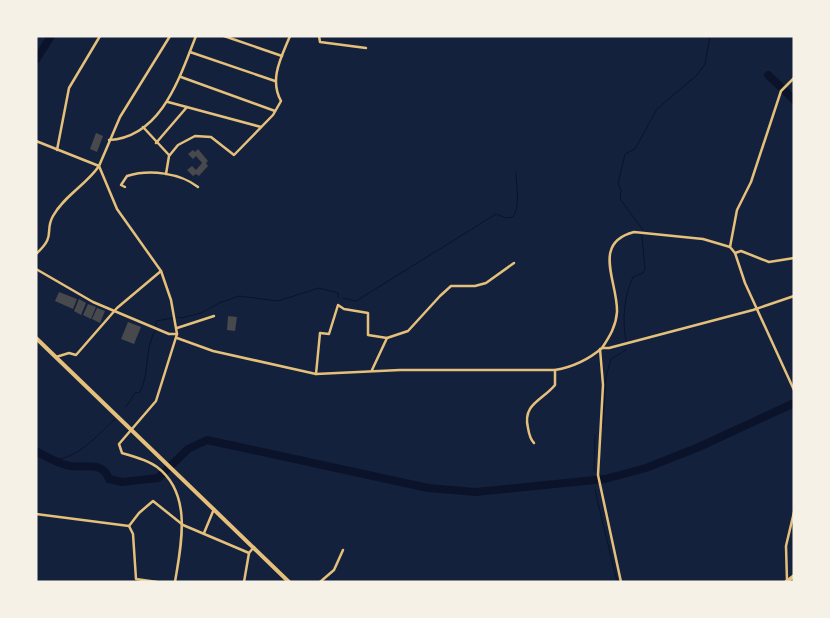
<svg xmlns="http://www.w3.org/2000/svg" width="830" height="618" viewBox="0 0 830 618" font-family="'Nunito Sans',sans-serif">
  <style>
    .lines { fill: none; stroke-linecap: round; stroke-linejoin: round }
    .stream { stroke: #0b132b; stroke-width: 1 }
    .river { stroke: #0b132b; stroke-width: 8 }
    .building { fill: #48494c }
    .minor { stroke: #e5c07b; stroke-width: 2.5 }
    .trunk { stroke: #e5c07b; stroke-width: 4 }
  </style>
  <rect width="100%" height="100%" fill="#14213d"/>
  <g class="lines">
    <g class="stream">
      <path d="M643 230 620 199 621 190 618 184 625 154 635 149 657 109 697 75 705 64 710 36"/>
      <path d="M343 298 356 301 496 214 506 218 513 217C521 204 516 188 516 172"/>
      <path d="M177 317 181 318 201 313 219 303 239 296 278 301 319 288 338 293V297"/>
      <path d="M156 326V321L173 318"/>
      <path d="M626 341C622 320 624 296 633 277L643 273 645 269 642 236"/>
      <path d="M126 407 135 393 140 392C150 373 144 349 155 331"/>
      <path d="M603 426 606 377 611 359 626 350"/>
      <path d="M51 460C79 459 96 436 115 419"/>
      <path d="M594 471 595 435"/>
      <path d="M594 483V476"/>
      <path d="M595 490 617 582"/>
    </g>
    <g class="river">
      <path d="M36 60 51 36"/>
      <path d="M768 75 781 87"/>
      <path d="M785 91 794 100"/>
      <path d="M36 451C47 457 58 464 70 466 85 468 103 461 109 479L122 482 158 478 188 449 207 440 428 488 476 492 605 479 646 468 699 447 794 403"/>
    </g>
  </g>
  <g class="building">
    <path d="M96 133 103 136 97 152 90 149Z"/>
    <path d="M198 149 208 161 206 163 208 166 199 176 196 174 193 176 187 170 192 166 196 170 202 163 196 156 193 159 188 154 193 150 195 152Z"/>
    <path d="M59 292 77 299 73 309 55 301Z"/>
    <path d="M79 299 86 303 81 315 74 311Z"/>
    <path d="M88 304 96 307 91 319 83 315Z"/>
    <path d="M97 308 105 311 100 323 92 319Z"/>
    <path d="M228 316 237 317 235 331 227 330Z"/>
    <path d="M128 322 141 327 134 344 121 339Z"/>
  </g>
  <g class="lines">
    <g class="minor">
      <path d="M170 36 120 117 99 166 117 209 161 271 171 300 177 334 156 401 119 444 122 453C133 456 148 460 157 467 193 494 181 545 175 582"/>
      <path d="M224 36 282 56"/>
      <path d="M319 36 320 42 366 48"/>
      <path d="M190 52 275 81"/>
      <path d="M181 77 275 111"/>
      <path d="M168 102 261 127"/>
      <path d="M143 127 169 155"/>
      <path d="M109 140C162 137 180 76 196 36"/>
      <path d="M36 141 99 166C86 185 64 196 53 216 44 232 57 235 36 254"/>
      <path d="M156 143 187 107"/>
      <path d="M57 150 69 88 100 36"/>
      <path d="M166 174 169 156 178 145 195 136 211 137 234 155 273 115 281 101C269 79 281 58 290 36"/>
      <path d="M125 187 121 185 127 176C150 169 180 173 198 187"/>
      <path d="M730 247 735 253 745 283 794 390"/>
      <path d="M735 253 741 251 769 262 794 258"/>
      <path d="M36 269 93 302 169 334H177"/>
      <path d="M177 328 214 316"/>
      <path d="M177 338 213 351 316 374 400 370H555C573 367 588 360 602 348H609L753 310 794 296"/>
      <path d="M602 348C610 336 616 326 617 312 618 282 591 243 634 232L703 239 730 247 737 210 751 182 781 91 794 78"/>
      <path d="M600 349 603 385 598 475 621 582"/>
      <path d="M56 357 69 353 76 355 117 308 161 271"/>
      <path d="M372 370 387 338 408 331 440 296 451 286H475L486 283 514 263"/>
      <path d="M316 374 320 333 329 334 338 305 344 309 368 313V335L387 338"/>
      <path d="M534 443C530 439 529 434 528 428 522 404 543 400 555 385V370"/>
      <path d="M36 514 129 526 133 534 136 579 157 582"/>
      <path d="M129 526 139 513 153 501 183 525 249 553"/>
      <path d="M204 533 214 509"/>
      <path d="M787 581 786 546 794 512"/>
      <path d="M244 582 249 553 254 547"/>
      <path d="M320 582 334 570 343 550"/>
    </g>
    <g class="trunk">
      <path d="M36 338 289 582"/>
      <path d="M786 582 794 576"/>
    </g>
  </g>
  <rect width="830" height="618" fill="none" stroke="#f6f1e7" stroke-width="75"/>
</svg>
